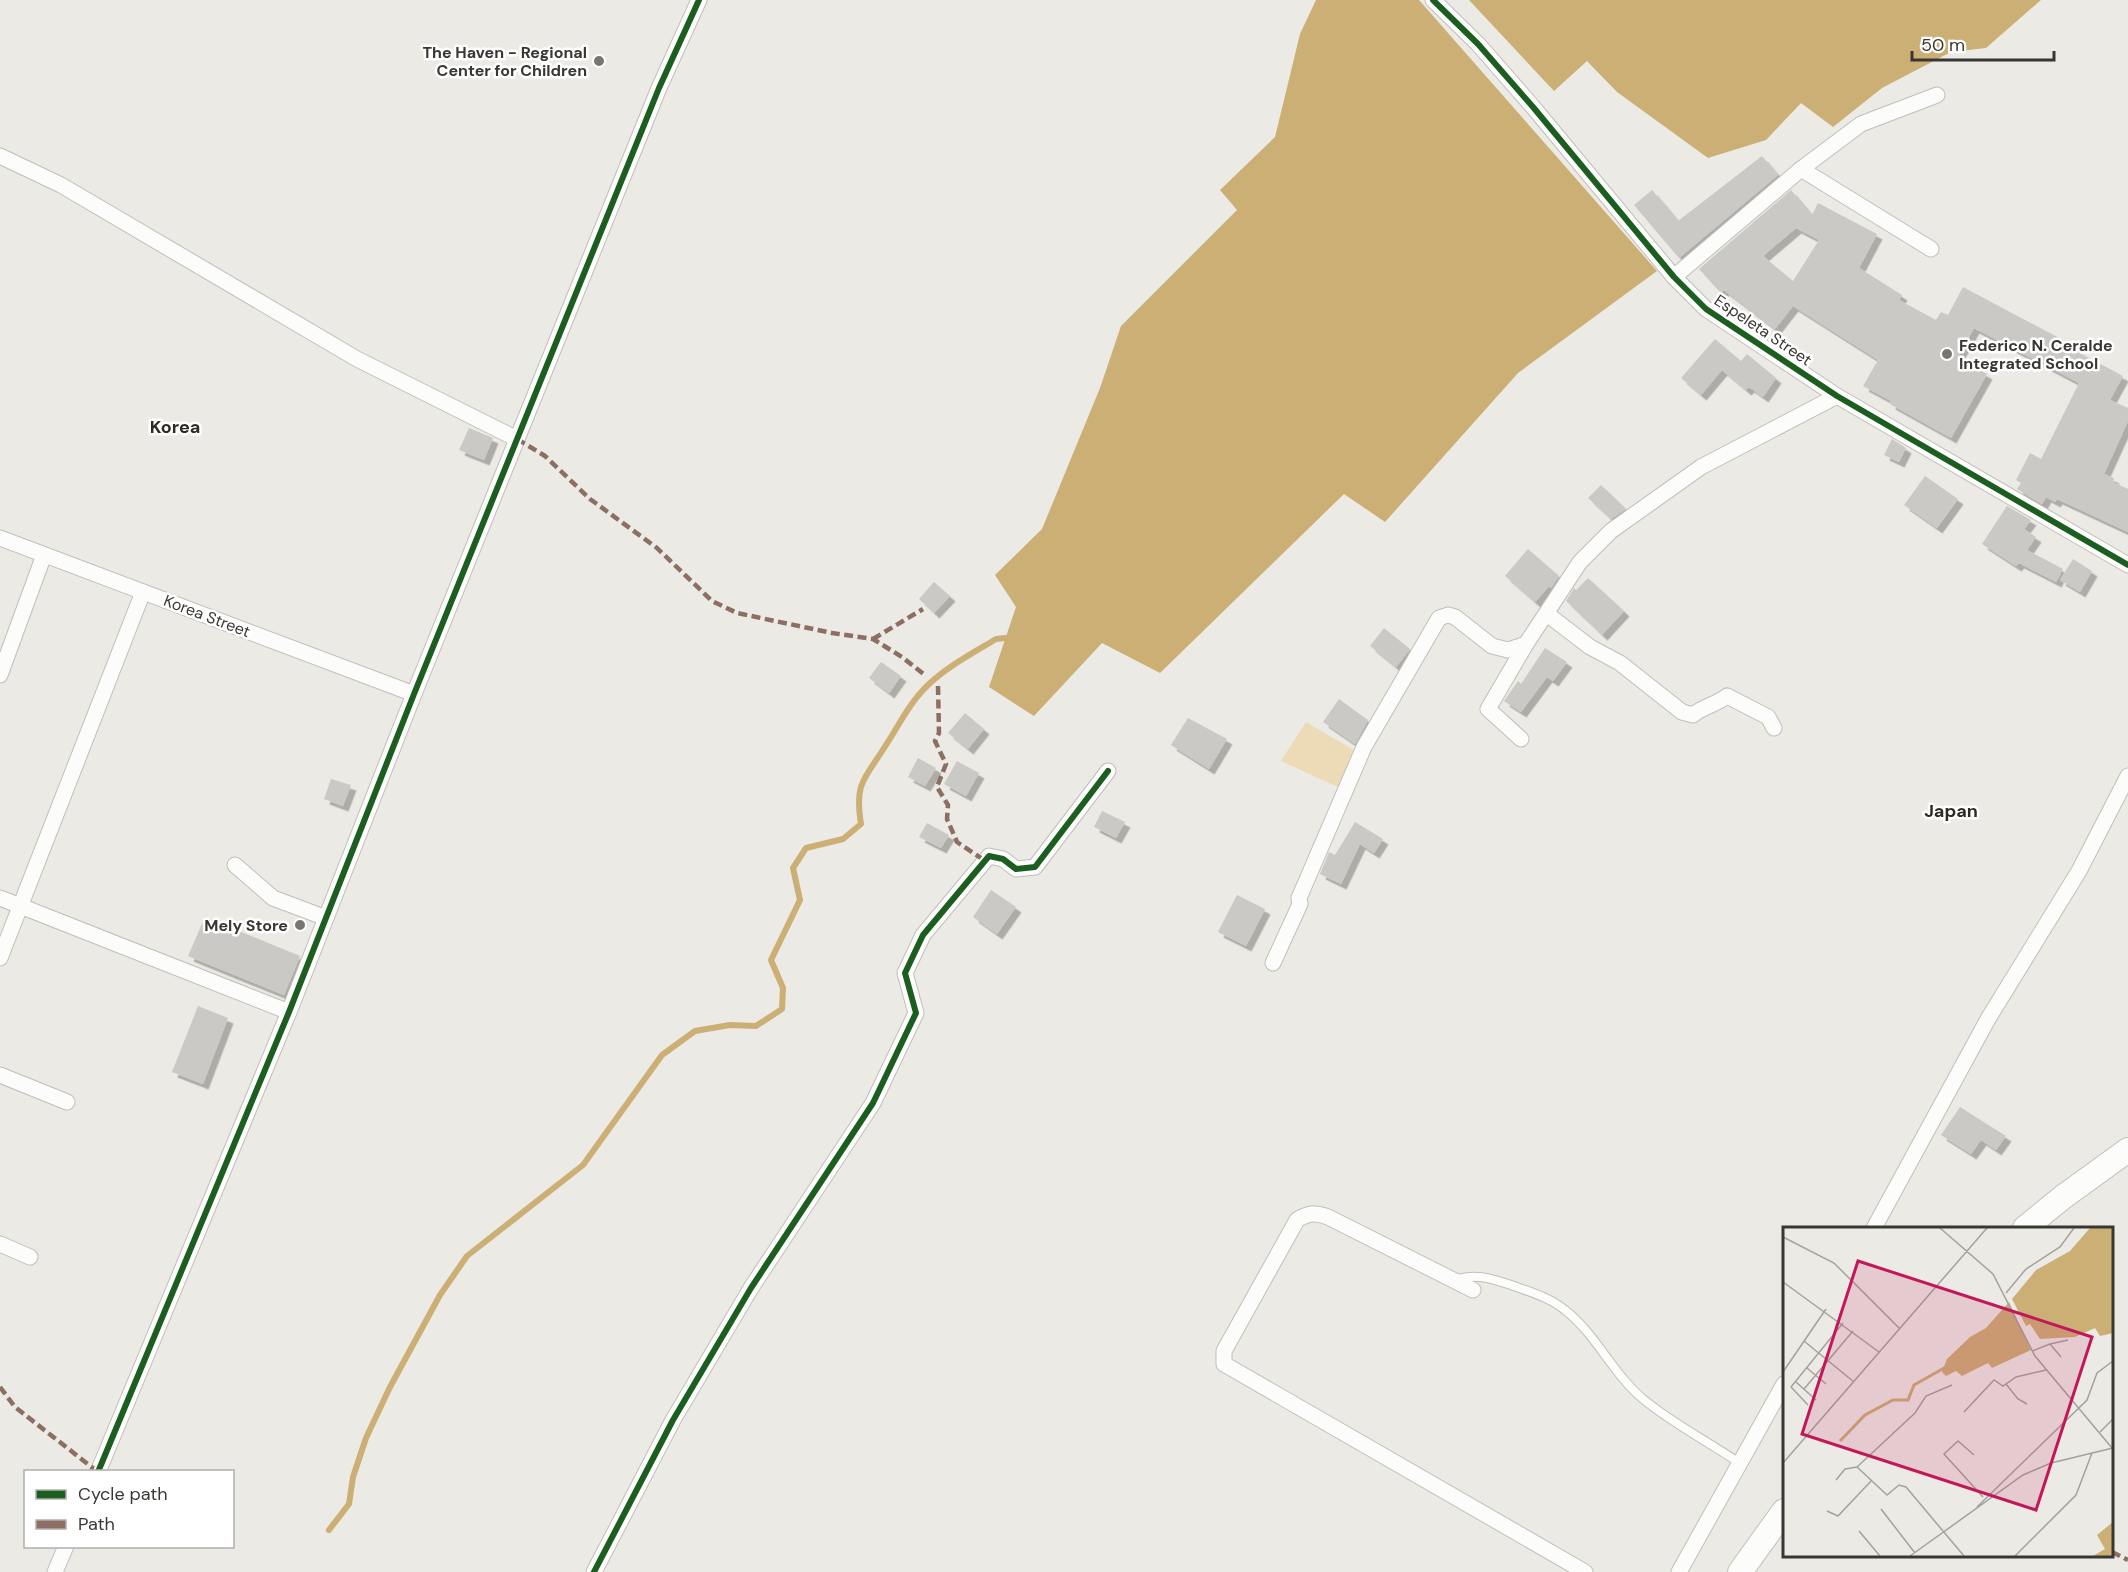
<svg xmlns="http://www.w3.org/2000/svg" width="2128" height="1572" viewBox="0 0 2128 1572" font-family="'DM Sans',sans-serif">
  <style>
    .green { fill: #eddab6 }
    .water { fill: #ccaf75 }
    .lines { fill: none; stroke-linecap: round; stroke-linejoin: round }
    .stream { stroke: #ccaf75; stroke-width: 6 }
    .building { fill: #cac9c5; fill-rule: evenodd; filter: url(#shadow) }
    .lane-casing { stroke: #c0bfba; stroke-width: 10 }
    .street-casing { stroke: #c0bfba; stroke-width: 17 }
    .primary-casing { stroke: #c0bfba; stroke-width: 26 }
    .lane { stroke: #fcfcfb; stroke-width: 8 }
    .street { stroke: #fcfcfb; stroke-width: 15 }
    .primary { stroke: #fcfcfb; stroke-width: 24 }
    .quiet { stroke: #8d6e63; stroke-width: 4.5; stroke-dasharray: 9 4.5; stroke-linecap: butt }
    .cycleway-casing { stroke: #fff; stroke-width: 10 }
    .cycleway { stroke: #1b5e20; stroke-width: 6 }
    .poi-dot { fill: #787671; stroke: #fff; stroke-width: 2 }
    .labels { text-anchor: middle; dominant-baseline: central; stroke-width: 5; stroke-linejoin: round; paint-order: stroke }
    .poi-label { font-size: 16px; font-weight: bold; fill: #393733; stroke: #fff; text-anchor: end }
    .street-label { font-size: 16px; fill: #393733; stroke: #fff }
    .neighbourhood-label { font-size: 18px; font-weight: bold; fill: #2e2a23; stroke: #fff }
    .inset-river { fill: none; stroke: #ccaf75; stroke-width: 3 }
    .inset-road { fill: none; stroke: #a4a29d; stroke-width: 1.5 }
    .view { fill: #c2185b; fill-opacity: 0.15; stroke: #c2185b; stroke-width: 3 }
    .inset-edge { fill: none; stroke: #393733; stroke-width: 3 }
  </style>
  <defs>
    <filter id="shadow"><feDropShadow dx="5.5" dy="5.5" stdDeviation="0" flood-color="#0004"/></filter>
  </defs>
  <rect width="100%" height="100%" fill="#eceae4"/>
  <path class="green" d="M1306 722 1367 758 1351 793 1281 761Z"/>
  <g class="water">
    <path d="M1316 0H1419L1657 271 1518 373 1385 522 1344 494 1160 673 1102 643 1034 716 989 687 1016 607 995 575 1042 529 1100 388 1121 326 1237 210 1220 190 1275 137 1300 34Z"/>
    <path d="M1469 0H2041L1986 48 1951 52 1882 88 1833 127 1801 103 1766 140 1708 158 1617 92 1587 61 1554 91Z"/>
  </g>
  <g class="lines">
    <path class="stream" d="M329 1530 349 1504 353 1477 366 1438 390 1387 440 1295 467 1256 583 1165 662 1055 695 1031 730 1025 756 1026 782 1009 783 988 771 960 800 900 793 868 806 848 843 839 861 824C854 782 865 779 886 745 899 725 910 702 928 685 948 666 973 653 996 639L1005 638"/>
  </g>
  <g class="building">
    <path d="M1762 156 1778 175 1679 258 1634 205 1652 190 1678 221Z"/>
    <path d="M1791 190 1812 215 1818 203 1877 234 1859 268 1902 295 1899 300 1936 320 1941 312 1948 315 1963 287 2063 340 2061 343 2123 376 2110 400 2128 408V421L2104 474 2114 478 2113 482 2128 489V532L2057 499 2055 502 2046 497 2042 504 2017 489 2021 483 2016 480 2030 453 2041 459 2079 383 1974 328 1957 358 1987 374 1951 438 1890 404 1891 401 1863 386 1878 360 1793 306 1775 329 1724 290 1721 293 1699 269ZM1796 228 1819 240 1793 281 1763 256Z"/>
    <path d="M1715 339 1741 361 1747 354 1776 378 1763 397 1749 387 1746 390 1722 370 1701 395 1681 378Z"/>
    <path d="M469 428 493 438 484 460 459 450Z"/>
    <path d="M1892 439 1906 448 1899 462 1884 455Z"/>
    <path d="M1925 476 1958 499 1937 528 1904 505Z"/>
    <path d="M1601 485 1626 509 1611 519 1588 498Z"/>
    <path d="M2007 506 2031 520 2024 529 2036 537 2027 550 2063 569 2056 582 2019 563 2016 566 1982 544Z"/>
    <path d="M1528 549 1559 576 1551 588 1549 586 1535 602 1505 576Z"/>
    <path d="M2073 559 2092 571 2080 592 2060 580Z"/>
    <path d="M1588 578 1624 611 1602 635 1566 601 1574 588 1576 590Z"/>
    <path d="M934 582 950 596 934 613 919 599Z"/>
    <path d="M1384 628 1410 649 1396 667 1370 646Z"/>
    <path d="M1545 648 1567 662 1553 681 1547 677 1521 712 1504 701 1518 681 1521 684Z"/>
    <path d="M881 662 901 676 889 693 869 678Z"/>
    <path d="M1339 699 1368 720 1355 744 1323 722Z"/>
    <path d="M965 713 984 729 968 749 948 733Z"/>
    <path d="M1188 718 1227 739 1209 769 1171 745Z"/>
    <path d="M918 758 936 768 925 786 908 777Z"/>
    <path d="M957 761 979 773 966 796 944 784Z"/>
    <path d="M331 779 351 785 343 806 324 799Z"/>
    <path d="M1102 811 1125 822 1116 838 1094 827Z"/>
    <path d="M1355 822 1383 839 1374 853 1360 844 1341 884 1320 874 1329 852 1335 855Z"/>
    <path d="M927 823 949 835 941 848 919 837Z"/>
    <path d="M991 890 1016 907 997 934 973 917Z"/>
    <path d="M1237 895 1265 909 1246 946 1218 932Z"/>
    <path d="M205 917 300 956 284 995 188 956Z"/>
    <path d="M198 1006 228 1018 203 1084 172 1072Z"/>
    <path d="M1960 1107 2006 1136 1996 1150 1981 1140 1971 1154 1941 1135Z"/>
  </g>
  <g class="lines">
    <g class="lane-casing">
      <path id="lane" d="M1454 1280C1476 1273 1490 1278 1511 1285 1530 1292 1549 1297 1565 1310 1596 1334 1612 1373 1643 1399 1672 1423 1707 1441 1738 1462"/>
    </g>
    <g class="street-casing">
      <g id="street">
        <path d="M1433 0 1478 44 1533 107 1674 277 1706 309 1837 396 2128 565"/>
        <path d="M0 156 61 185 357 359 517 439"/>
        <path d="M1931 249 1801 169 1861 124 1937 95"/>
        <path d="M1674 277 1801 169"/>
        <path d="M0 538 414 694"/>
        <path d="M1547 614 1590 647 1620 663 1682 712 1693 715C1703 706 1716 705 1727 696L1768 717 1774 728"/>
        <path d="M0 675 44 555"/>
        <path d="M1521 739 1488 709 1526 644"/>
        <path d="M235 865 273 898 326 918"/>
        <path d="M0 898 289 1012"/>
        <path d="M0 958 143 592"/>
        <path d="M1273 963 1300 904 1299 898 1364 747 1439 618 1448 615 1455 617 1492 646 1508 650 1526 644 1580 562 1611 531 1701 467 1837 396"/>
        <path d="M0 1075 67 1102"/>
        <path d="M1874 1228 1988 1019 2079 871 2128 776"/>
        <path d="M0 1244 30 1257"/>
        <path d="M1473 1290 1328 1217C1316 1212 1308 1213 1297 1220L1224 1351V1364L1585 1572"/>
        <path d="M98 1472 289 1012 414 694 659 88 699 0"/>
        <path d="M55 1572 66 1546"/>
        <path d="M594 1572 673 1420 751 1288 873 1103 916 1013 905 973 923 935 989 856 1003 859 1016 869 1035 867 1108 771"/>
        <path d="M1679 1572 1784 1384"/>
      </g>
    </g>
    <g class="primary-casing">
      <g id="primary">
        <path d="M2025 1228 2063 1197 2128 1150"/>
        <path d="M1740 1572 1784 1511"/>
      </g>
    </g>
    <use href="#lane" class="lane"/>
    <use href="#street" class="street"/>
    <use href="#primary" class="primary"/>
    <g class="quiet">
      <path d="M517 439 545 456 590 499 657 548 712 601 737 613 832 633 873 639 902 657 926 676"/>
      <path d="M873 639 923 609"/>
      <path d="M938 686 939 733 935 741 946 764 937 787 948 805 947 819 957 842 984 860"/>
      <path d="M0 1387 15 1407 98 1472"/>
      <path d="M2112 1552 2128 1560"/>
    </g>
    <g class="cycleway-casing">
      <g id="cycleway">
        <path d="M1433 0 1478 44 1533 107 1674 277 1706 309 1837 396 2128 565"/>
        <path d="M98 1472 289 1012 414 694 659 88 699 0"/>
        <path d="M594 1572 673 1420 751 1288 873 1103 916 1013 905 973 923 935 989 856 1003 859 1016 869 1035 867 1108 771"/>
      </g>
    </g>
    <use href="#cycleway" class="cycleway"/>
  </g>
  <g class="poi-dot">
    <circle cx="599" cy="61" r="6"/>
    <circle cx="1947" cy="354" r="6"/>
    <circle cx="300" cy="925" r="6"/>
  </g>
  <g class="labels">
    <g class="poi-label">
      <text x="587" y="52">The Haven - Regional<tspan x="587" dy="18">Center for Children</tspan></text>
      <text x="1959" y="345" text-anchor="start">Federico N. Ceralde<tspan x="1959" dy="18">Integrated School</tspan></text>
      <text x="288" y="925">Mely Store</text>
    </g>
    <g class="street-label">
      <text transform="translate(1763 330) rotate(34)">Espeleta Street</text>
      <text transform="translate(207 616) rotate(21)">Korea Street</text>
    </g>
    <g class="neighbourhood-label">
      <text x="175" y="427">Korea</text>
      <text x="1951" y="811">Japan</text>
    </g>
  </g>
  <g transform="translate(1783 1227)">
    <rect width="330" height="330" fill="#eceae4"/>
    <path d="M307 1H330V106L317 109 312 101 292 110 257 112 247 97 243 99 229 72 253 43 287 24ZM226 75 248 123 209 141 205 136 179 149 173 144 163 149 159 145 164 132 187 110 203 101ZM330 295V329H310L322 322 314 308Z" fill="#ccaf75"/>
    <path class="inset-river" d="M57 214 82 188 110 173H125L131 158 163 140"/>
    <path class="inset-road" d="M157 1 210 47 252 129 329 221M0 10 51 36 116 101M0 55 96 125M223 66 243 42 277 20 291 1M21 114 71 155M249 124 267 117M278 130 267 117 285 113M24 141 43 157M0 145 43 82M13 155 33 173M223 157 235 172 244 177M21 162 70 104M25 178 8 160 60 96M181 185 211 153 220 159 233 150 263 143M317 205 330 192M191 228 175 214 161 227 200 270M0 236 204 1M74 240 132 186 143 169 169 158M53 253 62 242 74 240 104 268 116 258 123 260 181 329M194 280 304 173 314 146 330 134M98 282 132 326M44 284 55 289 89 253M76 304 97 329M127 329 240 248 268 236 330 221M232 329 293 268 309 226"/>
    <path class="view" d="M75 34 309 110 253 283 19 207Z"/>
    <rect width="330" height="330" class="inset-edge"/>
  </g>
  <rect x="24" y="1470" width="210" height="78" fill="#ffffff" stroke="#b0afad" stroke-width="1.5"/>
  <rect x="36" y="1490" width="30" height="9" fill="#1b5e20" stroke="#b0afad" stroke-width="1.5"/>
  <text x="78" y="1500" font-size="18" fill="#393733">Cycle path</text>
  <rect x="36" y="1520" width="30" height="9" fill="#8d6e63" stroke="#b0afad" stroke-width="1.5"/>
  <text x="78" y="1530" font-size="18" fill="#393733">Path</text>
  <path d="M1912 51v9h142v-9" fill="none" stroke="#393733" stroke-width="3"/>
  <text x="1921" y="51" font-size="18" fill="#393733" stroke="#ffffff" stroke-width="4.5" paint-order="stroke">50 m</text>
</svg>
